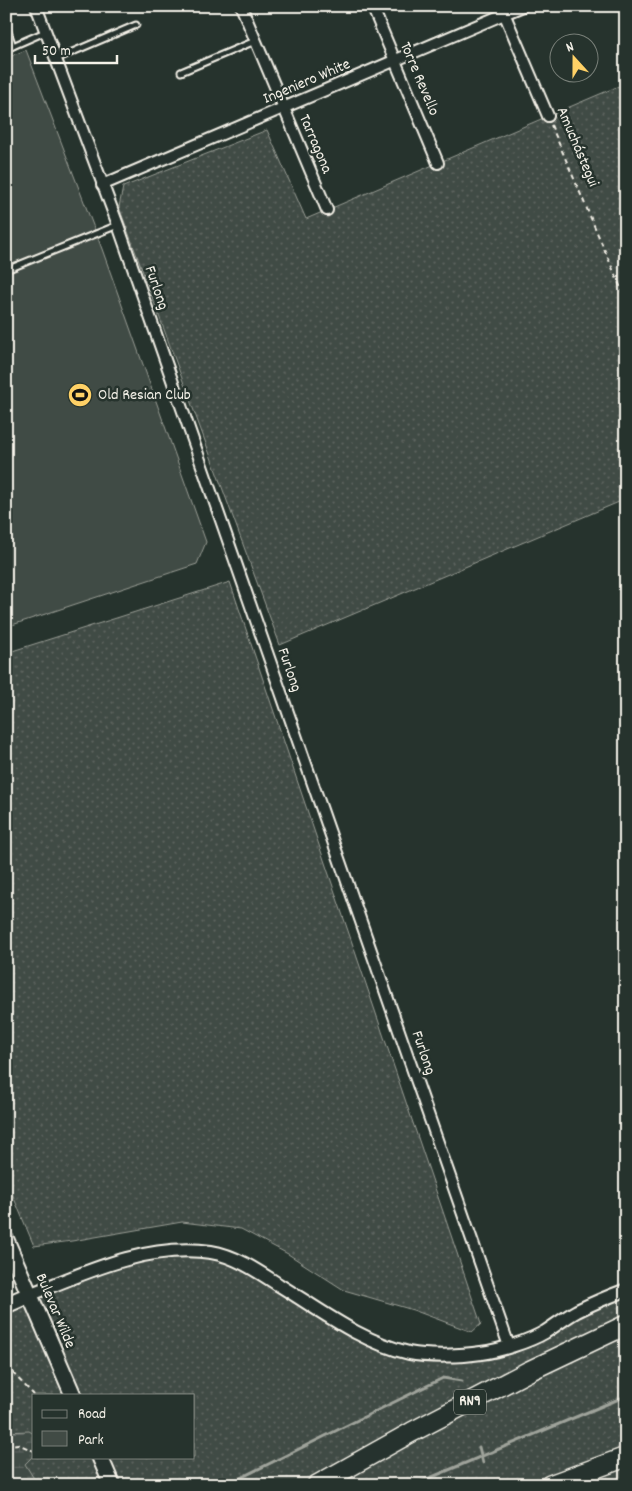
<svg xmlns="http://www.w3.org/2000/svg" width="632" height="1491" viewBox="0 0 632 1491" font-family="Dekko,sans-serif">
  <style>
    .grass { fill: url(#grass-dots); stroke: #9a9e96; fill-rule: evenodd }
    .wetland { fill: url(#wetland-marsh); stroke: #9a9e96 }
    .park { fill: #414b45; stroke: #9a9e96 }
    .lines { fill: none; stroke-linecap: round; stroke-linejoin: round }
    .stream { stroke: #9fa39b; stroke-width: 3 }
    .service-casing { stroke: #f4f1e8; stroke-width: 9 }
    .minor-casing { stroke: #f4f1e8; stroke-width: 14 }
    .tertiary-casing { stroke: #f4f1e8; stroke-width: 16 }
    .secondary-casing { stroke: #f4f1e8; stroke-width: 19 }
    .motorway-casing { stroke: #f4f1e8; stroke-width: 22 }
    .path { stroke: #f4f1e8; stroke-width: 2; stroke-dasharray: 5 4; stroke-linecap: butt }
    .service { stroke: #26332d; stroke-width: 5 }
    .minor { stroke: #26332d; stroke-width: 10 }
    .tertiary { stroke: #26332d; stroke-width: 12 }
    .secondary { stroke: #26332d; stroke-width: 15 }
    .motorway { stroke: #26332d; stroke-width: 19 }
    .labels { text-anchor: middle; dominant-baseline: central; stroke-width: 5; stroke-linejoin: round; paint-order: stroke }
    .shield { fill: #26332d; stroke: #b6b8b0; stroke-width: 1 }
    .shield-label { font-size: 15px; font-weight: bold; fill: #f4f1e8 }
    .street-label { font-size: 16px; fill: #f4f1e8; stroke: #26332d }
    .poi-label { font-size: 16px; fill: #f4f1e8; stroke: #26332d; text-anchor: start }
  </style>
  <defs>
    <pattern id="grass-dots" width="8" height="8" patternUnits="userSpaceOnUse" patternTransform="scale(1.25)"><rect width="8" height="8" fill="#414b45"/><path d="M2 2h.1M6 6h.1" fill="none" stroke="#5d6560" stroke-width="1.8" stroke-linecap="round"/></pattern>
    <pattern id="wetland-marsh" width="20" height="14" patternUnits="userSpaceOnUse" patternTransform="scale(1.25)"><rect width="20" height="14" fill="#414b45"/><path d="M1 5h8M5 5V1M11 12h8M15 12V8" fill="none" stroke="#5d6560"/></pattern>
  </defs>
  <rect width="100%" height="100%" fill="#26332d"/>
  <filter id="ink" filterUnits="userSpaceOnUse"><feTurbulence type="fractalNoise" baseFrequency=".02" numOctaves="2"/><feDisplacementMap in="SourceGraphic" scale="10" xChannelSelector="R" yChannelSelector="G"/><feConvolveMatrix kernelMatrix="1 2 1 2 8 2 1 2 1" color-interpolation-filters="sRGB"/></filter>
  <g filter="url(#ink)">
    <g class="grass">
      <path d="M626 83V499L280 645 119 207 123 187 267 130 306 219Z"/>
      <path d="M230 582 481 1324 472 1332 413 1310 344 1290 288 1254 241 1229 182 1222 72 1241 34 1246 6 1179V653Z"/>
      <path d="M212 1252 330 1317 411 1353 509 1346 626 1290V1485H6V1305L113 1264ZM34 1395H194V1457H34Z"/>
    </g>
    <path class="wetland" d="M29 1431 34 1434V1455L25 1464 38 1485H6V1432Z"/>
    <path class="park" d="M26 50 102 249 206 542 197 564 6 627V58Z"/>
    <g class="lines">
      <g class="stream">
        <path d="M479 1447 483 1463"/>
        <path d="M226 1485 443 1378 462 1381"/>
        <path d="M413 1485 626 1396"/>
      </g>
      <g class="service-casing">
        <g id="service">
          <path d="M6 26 13 46"/>
          <path d="M6 49 45 32"/>
          <path d="M56 59 136 25"/>
          <path d="M181 72 255 41"/>
          <path d="M6 270 118 225"/>
        </g>
      </g>
      <g class="minor-casing">
        <g id="minor">
          <path d="M36 6 118 225 509 1346"/>
          <path d="M241 6 327 210"/>
          <path d="M372 6 438 163"/>
          <path d="M501 6 548 116"/>
          <path d="M102 185 523 6"/>
        </g>
      </g>
      <g class="tertiary-casing">
        <path id="tertiary" d="M29 1295C86 1272 148 1243 211 1252 236 1256 259 1272 279 1285 320 1310 361 1342 409 1353 428 1357 462 1356 481 1353 499 1351 530 1341 545 1332 556 1325 566 1317 577 1311 593 1303 610 1296 626 1290"/>
      </g>
      <g class="secondary-casing">
        <g id="secondary">
          <path d="M6 1240 73 1395"/>
          <path d="M6 1305 29 1295"/>
          <path d="M100 1457 112 1485"/>
        </g>
      </g>
      <g class="motorway-casing">
        <g id="motorway">
          <path d="M317 1485 412 1432 529 1371 626 1325"/>
          <path d="M550 1485 626 1457"/>
        </g>
      </g>
      <g class="path">
        <path d="M551 125 626 300"/>
        <path d="M6 1366 34 1395"/>
        <path d="M6 1447 8 1445 18 1444 34 1451"/>
      </g>
      <use href="#service" class="service"/>
      <use href="#minor" class="minor"/>
      <use href="#tertiary" class="tertiary"/>
      <use href="#secondary" class="secondary"/>
      <use href="#motorway" class="motorway"/>
    </g>
  </g>
  <defs>
    <g id="stadium-disc" transform="scale(1.25)"><circle r="9.5" fill="#ffd166" stroke="#26332d"/><path d="M0-5a6.5 5 0 1 0 0 10a6.5 5 0 1 0 0-10ZM-3.5-1.8h7v3.6h-7Z" fill="#111"/></g>
  </defs>
  <g fill-rule="evenodd">
    <use href="#stadium-disc" x="80" y="395"/>
  </g>
  <g class="labels">
    <rect class="shield" x="454" y="1389.5" width="32" height="25" rx="4"/>
    <g class="shield-label">
      <text x="470" y="1402">RN9</text>
    </g>
    <g class="street-label">
      <text transform="translate(419 79) rotate(67)">Torre Revello</text>
      <text transform="translate(307 82) rotate(-23)">Ingeniero White</text>
      <text transform="translate(315 144) rotate(67)">Tarragona</text>
      <text transform="translate(577 147) rotate(67)">Amuchástegui</text>
      <text transform="translate(156 288) rotate(71)">Furlong</text>
      <text transform="translate(289 670) rotate(71)">Furlong</text>
      <text transform="translate(423 1053) rotate(71)">Furlong</text>
      <text transform="translate(55 1311) rotate(67)">Bulevar Wilde</text>
    </g>
    <g class="poi-label">
      <text x="98" y="395">Old Resian Club</text>
    </g>
  </g>
  <rect width="632" height="1491" fill="none" stroke="#26332d" stroke-width="25"/>
  <rect x="12" y="12" width="607" height="1466" fill="none" stroke="#f4f1e8" stroke-width="2" filter="url(#ink)"/>
  <rect x="32" y="1394" width="162" height="65" fill="#26332d" stroke="#787f78"/>
  <rect x="42" y="1410" width="25" height="8" fill="#26332d" stroke="#787f78"/>
  <text x="78" y="1418" font-size="15" fill="#f4f1e8">Road</text>
  <rect x="42" y="1431" width="25" height="15" fill="#414b45" stroke="#787f78"/>
  <text x="78" y="1444" font-size="15" fill="#f4f1e8">Park</text>
  <g transform="translate(574 58) rotate(339)"><circle r="24" fill="#26332d" stroke="#787f78"/>
  <path d="M0-4L9 19L0 12L-9 19Z" fill="#ffd166"/>
  <text y="-8" font-size="14" font-weight="bold" text-anchor="middle" fill="#f4f1e8">N</text>
  </g>
  <path d="M35 55v8h82v-8" fill="none" stroke="#f4f1e8" stroke-width="2.5"/>
  <text x="42" y="55" font-size="15" fill="#f4f1e8" stroke="#26332d" stroke-width="4" paint-order="stroke">50 m</text>
</svg>
